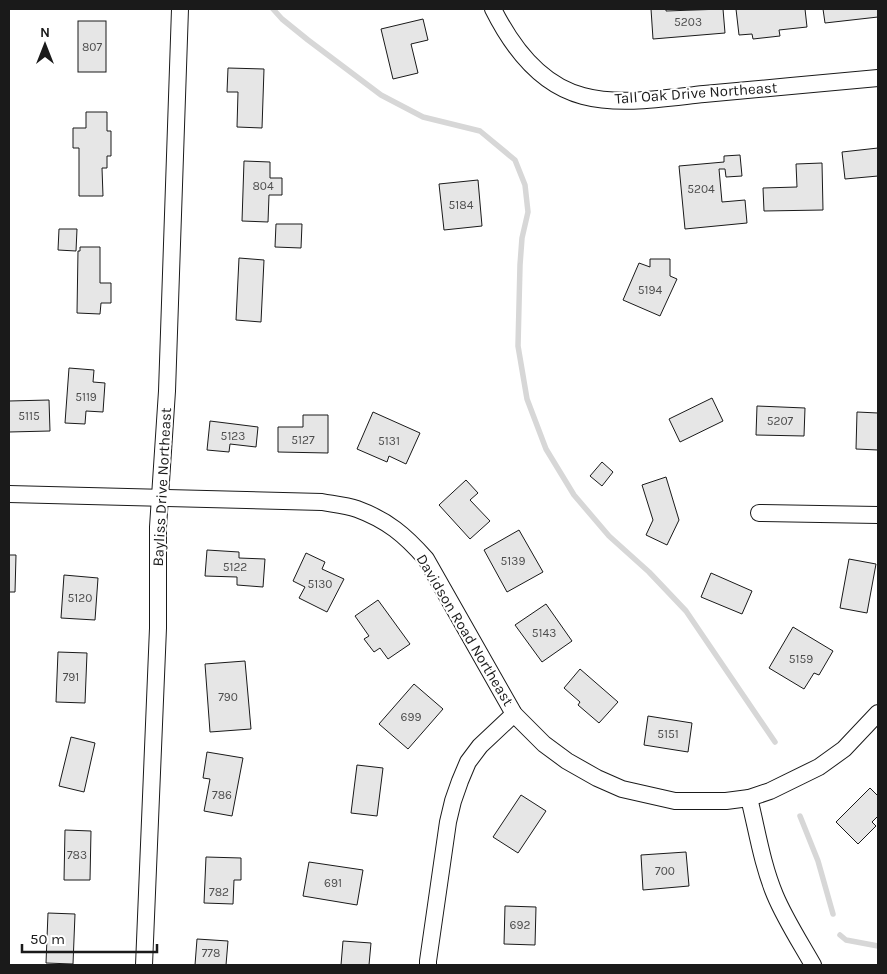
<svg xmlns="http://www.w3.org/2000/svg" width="887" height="974" viewBox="0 0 887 974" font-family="Karla,sans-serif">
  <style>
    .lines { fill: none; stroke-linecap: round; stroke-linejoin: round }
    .stream { stroke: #d7d7d7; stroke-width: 5.5 }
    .building { fill: #e6e6e6; stroke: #1a1a1a }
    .minor-casing { stroke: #1a1a1a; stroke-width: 18 }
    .minor { stroke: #fff; stroke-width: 16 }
    .labels { text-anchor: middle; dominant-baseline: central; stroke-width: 4; stroke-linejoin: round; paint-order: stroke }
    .number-label { font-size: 12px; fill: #4d4d4d }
    .street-label { font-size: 15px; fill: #1a1a1a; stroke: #fff }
  </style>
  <rect width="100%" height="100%" fill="#fff"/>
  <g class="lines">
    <g class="stream">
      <path d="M273 9 282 19 308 40 381 95 423 117 480 131 515 160 525 185 528 212 522 238 520 265 518 346 527 399 546 449 574 495 609 536 649 572 686 611 775 742"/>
      <path d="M800 816 818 861 833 914"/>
      <path d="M840 935 846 940 878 946"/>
    </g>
  </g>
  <g class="building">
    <path d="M651 9H666V11L723 9 725 33 653 39Z"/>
    <path d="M736 9H805L807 27 779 30 780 36 753 39 752 34 739 35Z"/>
    <path d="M823 9H878V17L825 23Z"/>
    <path d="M423 19 428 40 411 44 418 73 393 79 381 29Z"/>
    <rect x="78" y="21" width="28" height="51"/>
    <path d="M228 68 264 69 262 128 237 127 238 92H227Z"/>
    <path d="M86 112H107V131H111V156H107V168H102L103 196H79V148H73V128H86Z"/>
    <path d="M878 148V176L845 179 842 152Z"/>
    <path d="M740 155 742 176 726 177 725 169H719L722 202 745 200 747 223 685 229 679 166 724 162V156Z"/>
    <path d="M244 161 270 162V178H282V195H269L268 222 242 221Z"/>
    <path d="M822 163 823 210 764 211 763 188 797 187 796 164Z"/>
    <path d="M478 180 482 226 444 230 439 184Z"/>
    <path d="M276 224H302L301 248 275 247Z"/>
    <path d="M59 229H77L76 251 58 250Z"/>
    <path d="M80 247H100V283H111V303H101L100 314 77 313 78 251H80Z"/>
    <path d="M239 258 264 260 261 322 236 320Z"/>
    <path d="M650 259H670V276L677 279 660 316 623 300 639 263 650 267Z"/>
    <path d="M69 368 94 370 93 382 105 383 103 412 86 411 85 424 65 423Z"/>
    <path d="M712 398 723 421 680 442 669 419Z"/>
    <path d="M49 400 50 431 9 432V401Z"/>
    <path d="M757 406 805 408 804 436 756 435Z"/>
    <path d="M373 412 420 433 406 464 389 456 387 462 357 449Z"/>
    <path d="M857 412 878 413V450L856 449Z"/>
    <path d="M303 415H328V453L278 452V427H303Z"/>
    <path d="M210 421 258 427 256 447 230 444 229 452 207 450Z"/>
    <path d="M602 462 613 472 602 486 590 476Z"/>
    <path d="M666 477 679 520 667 545 646 535 653 520 642 485Z"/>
    <path d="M466 480 478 493 470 500 490 521 470 539 439 505Z"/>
    <path d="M519 530 543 572 507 592 484 550Z"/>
    <path d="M207 550 239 552V558L265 559 263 587 237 585V577L205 576Z"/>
    <path d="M306 553 325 562 322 569 344 579 327 612 299 598 305 587 293 581Z"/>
    <path d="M9 555H16L15 592H9Z"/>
    <path d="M849 559 876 564 867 613 840 608Z"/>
    <path d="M711 573 752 591 742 614 701 597Z"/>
    <path d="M64 575 98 578 95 620 61 618Z"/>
    <path d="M378 600 410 644 388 659 380 648 374 652 364 639 369 636 355 616Z"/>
    <path d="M546 604 572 641 542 662 515 625Z"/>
    <path d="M793 627 833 651 819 675 814 673 804 689 769 668Z"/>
    <path d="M58 652 87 653 85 703 56 702Z"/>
    <path d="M245 661 251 729 210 732 205 664Z"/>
    <path d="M580 669 618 702 599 723 578 705 580 702 564 688Z"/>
    <path d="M414 684 443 709 408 749 379 724Z"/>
    <path d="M648 716 692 723 688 752 644 745Z"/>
    <path d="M71 737 95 743 84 792 59 786Z"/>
    <path d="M207 752 243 758 232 816 204 811 210 779 203 778Z"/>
    <path d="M357 765 383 768 377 816 351 813Z"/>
    <path d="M870 788 878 796V816L872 822 876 826 858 844 836 822Z"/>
    <path d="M521 795 546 811 518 853 493 837Z"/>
    <path d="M65 830 91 831 90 880H64Z"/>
    <path d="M686 852 689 886 643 890 641 855Z"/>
    <path d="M206 857 241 858V880H234L233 904 204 903Z"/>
    <path d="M309 862 363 870 357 905 303 896Z"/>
    <path d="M505 906 536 907 535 945 504 944Z"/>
    <path d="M48 913 75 914 73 964 46 963Z"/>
    <path d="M197 939 228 941 226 965H195Z"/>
    <path d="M343 941 371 943 369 965H341Z"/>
  </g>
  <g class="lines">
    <g class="minor-casing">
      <g id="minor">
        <path d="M493 9C512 47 540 85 583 96 620 106 666 98 704 94 762 89 820 83 878 78"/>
        <path d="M9 494 322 502C333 504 346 505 357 509 387 520 405 535 426 559L514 714 544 744 567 761 597 778 622 789 675 801H726L749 798 770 791 819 767 844 749 878 713"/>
        <path d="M759 513 878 515"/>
        <path d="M749 798C757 830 762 864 775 895 785 919 800 942 813 965"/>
        <path d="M144 965 158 628V527L167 391 180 9"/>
        <path d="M428 965V961L448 822 453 801 460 781 468 762 480 746 514 714"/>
      </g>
    </g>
    <use href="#minor" class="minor"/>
  </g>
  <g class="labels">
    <g class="number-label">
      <text x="688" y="22">5203</text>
      <text x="92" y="47">807</text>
      <text x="263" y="186">804</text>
      <text x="701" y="189">5204</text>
      <text x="461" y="205">5184</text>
      <text x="650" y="290">5194</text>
      <text x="86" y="397">5119</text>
      <text x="29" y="416">5115</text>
      <text x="780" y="421">5207</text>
      <text x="233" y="436">5123</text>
      <text x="303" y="440">5127</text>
      <text x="389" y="441">5131</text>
      <text x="513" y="561">5139</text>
      <text x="235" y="567">5122</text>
      <text x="320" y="584">5130</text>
      <text x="80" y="598">5120</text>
      <text x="544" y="633">5143</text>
      <text x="801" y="659">5159</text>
      <text x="71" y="677">791</text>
      <text x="228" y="697">790</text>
      <text x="411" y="717">699</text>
      <text x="668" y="734">5151</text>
      <text x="222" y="795">786</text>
      <text x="77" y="855">783</text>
      <text x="665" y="871">700</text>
      <text x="333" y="883">691</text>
      <text x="219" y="892">782</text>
      <text x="520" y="925">692</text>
      <text x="211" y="953">778</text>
    </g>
    <g class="street-label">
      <text transform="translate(696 93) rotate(-4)">Tall Oak Drive Northeast</text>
      <text transform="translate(162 487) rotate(-87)">Bayliss Drive Northeast</text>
      <text transform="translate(465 630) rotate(59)">Davidson Road Northeast</text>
    </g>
  </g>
  <rect width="887" height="974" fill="none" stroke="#1a1a1a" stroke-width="20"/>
  <g transform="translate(45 45)" stroke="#ffffff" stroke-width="4" paint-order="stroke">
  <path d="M0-4L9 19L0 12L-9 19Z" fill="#1a1a1a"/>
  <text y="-8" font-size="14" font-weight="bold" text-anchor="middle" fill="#1a1a1a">N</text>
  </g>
  <path d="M22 944v8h135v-8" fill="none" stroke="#1a1a1a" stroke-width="2.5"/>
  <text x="30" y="944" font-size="15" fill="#1a1a1a" stroke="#ffffff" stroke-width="4" paint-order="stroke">50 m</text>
</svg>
